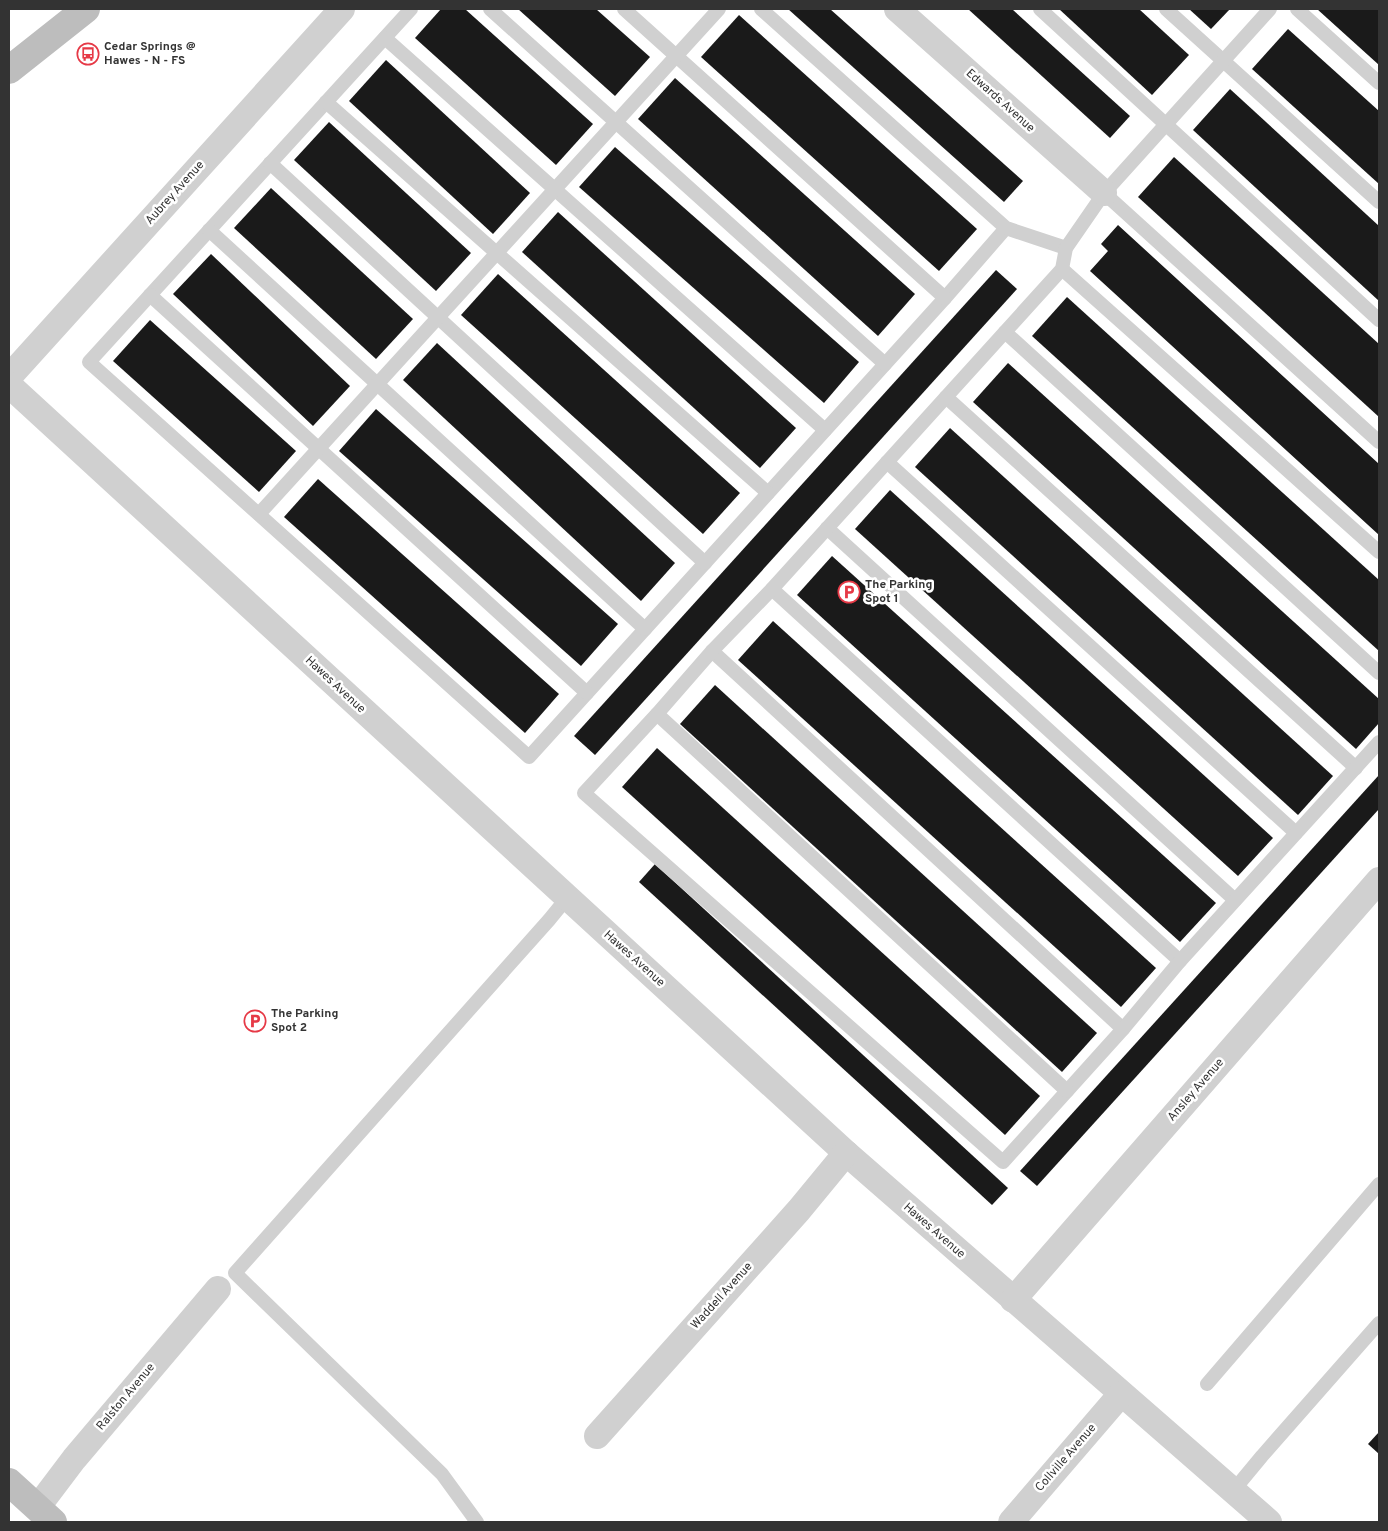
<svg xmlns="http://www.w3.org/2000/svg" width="1388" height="1531" viewBox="0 0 1388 1531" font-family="Overpass,sans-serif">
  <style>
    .building { fill: #1a1a1a }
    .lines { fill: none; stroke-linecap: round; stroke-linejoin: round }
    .service { stroke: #d0d0d0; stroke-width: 14 }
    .minor { stroke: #d0d0d0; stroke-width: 26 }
    .secondary { stroke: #bdbdbd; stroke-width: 28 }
    .labels { text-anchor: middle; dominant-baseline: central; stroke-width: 5; stroke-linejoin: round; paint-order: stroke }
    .poi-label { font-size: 12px; font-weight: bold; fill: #333; stroke: #fff; text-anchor: start }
    .street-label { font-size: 12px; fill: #333; stroke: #fff }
  </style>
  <rect width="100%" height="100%" fill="#fff"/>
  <g class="building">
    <path d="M441 9H465L593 124 556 165 415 38Z"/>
    <path d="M518 9H596L650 57 615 96Z"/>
    <path d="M788 9H830L1023 181 1004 202Z"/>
    <path d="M968 9H1012L1130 116 1110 138Z"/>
    <path d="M1059 9H1139L1189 55 1152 95Z"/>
    <path d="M1189 9H1230L1211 29Z"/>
    <path d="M1317 9H1379V65Z"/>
    <path d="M739 15 977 229 939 271 701 57Z"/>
    <path d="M1288 29 1379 111V184L1252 69Z"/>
    <path d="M386 60 530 193 493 234 349 101Z"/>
    <path d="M675 78 915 294 878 336 638 119Z"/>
    <path d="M1230 89 1379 226V301L1193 130Z"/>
    <path d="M329 122 471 253 436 291 294 160Z"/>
    <path d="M615 147 859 362 824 403 579 187Z"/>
    <path d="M1174 157 1379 344V417L1138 197Z"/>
    <path d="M271 188 413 319 376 359 234 228Z"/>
    <path d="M558 212 796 428 760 468 522 252Z"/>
    <path d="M1118 225 1379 464V535L1090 271 1108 251 1101 244Z"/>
    <path d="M211 254 350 386 313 426 173 294Z"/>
    <path d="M996 270 1017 289 595 755 574 736Z"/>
    <path d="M498 274 740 493 703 534 461 315Z"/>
    <path d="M1067 297 1379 580V651L1032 336Z"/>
    <path d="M150 320 296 451 259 492 113 361Z"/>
    <path d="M437 343 675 563 641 601 403 380Z"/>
    <path d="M1008 363 1379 699V723L1356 749 973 402Z"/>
    <path d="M376 409 618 624 581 666 339 451Z"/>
    <path d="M950 428 1333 776 1298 815 915 467Z"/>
    <path d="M318 479 559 694 525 733 284 517Z"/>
    <path d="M890 490 1273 838 1238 876 855 529Z"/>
    <path d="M832 556 1216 903 1180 942 797 595Z"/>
    <path d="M773 621 1156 968 1121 1007 738 660Z"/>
    <path d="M715 685 1097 1033 1062 1072 680 724Z"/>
    <path d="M657 748 1040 1096 1005 1135 622 787Z"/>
    <path d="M1379 775V809L1037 1186 1020 1171Z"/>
    <path d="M655 864 1008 1188 992 1205 639 882Z"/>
    <path d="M1379 1432V1454L1368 1444Z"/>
  </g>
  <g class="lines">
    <g class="service">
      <path d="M411 9 89 362 529 757 945 298 1006 228"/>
      <path d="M490 9 885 364"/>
      <path d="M624 9 945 298"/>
      <path d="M761 9 1006 228 1066 248"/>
      <path d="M1040 9 1379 320"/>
      <path d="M1166 9 1379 202"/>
      <path d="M1297 9 1379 83"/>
      <path d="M385 38 825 430"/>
      <path d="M326 102 768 493"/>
      <path d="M270 163 705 563"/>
      <path d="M1104 193 1379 442"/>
      <path d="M209 230 645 629"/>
      <path d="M1062 269 1379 552"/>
      <path d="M150 295 587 693"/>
      <path d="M1005 332 1379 673"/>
      <path d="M946 397 1356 768"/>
      <path d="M887 462 1296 833"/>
      <path d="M259 514 719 9"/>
      <path d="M827 528 1235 900"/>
      <path d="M772 589 1180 961"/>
      <path d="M712 651 1123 1029"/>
      <path d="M657 714 584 793 1003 1162 1123 1029 1180 961 1379 742"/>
      <path d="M1067 1091 657 714 712 651 772 589 1062 269 1066 248 1104 193 1270 9"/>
      <path d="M1207 1384 1379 1184"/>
      <path d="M1233 1491 1262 1456 1379 1323"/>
      <path d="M477 1522 442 1474 235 1273 549 920 567 898"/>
    </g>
    <g class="minor">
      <path d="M897 9 1104 193"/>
      <path d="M9 377 342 9"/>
      <path d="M9 385 846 1153 1269 1522"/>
      <path d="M1013 1300 1379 880"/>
      <path d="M597 1436 799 1210 846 1153"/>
      <path d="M37 1508 74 1459 218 1289"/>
      <path d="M1011 1522 1121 1394"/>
    </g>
    <g class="secondary">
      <path d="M9 70 86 9"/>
      <path d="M9 1482 53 1522"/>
    </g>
  </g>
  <defs>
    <g id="bus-ring" transform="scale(1.125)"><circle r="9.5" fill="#fff" stroke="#e63946" stroke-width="1.5"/><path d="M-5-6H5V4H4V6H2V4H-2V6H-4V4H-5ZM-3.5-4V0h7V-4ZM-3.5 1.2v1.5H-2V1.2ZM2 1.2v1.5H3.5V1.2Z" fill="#e63946"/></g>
    <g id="parking-ring" transform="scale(1.125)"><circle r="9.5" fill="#fff" stroke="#e63946" stroke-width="1.5"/><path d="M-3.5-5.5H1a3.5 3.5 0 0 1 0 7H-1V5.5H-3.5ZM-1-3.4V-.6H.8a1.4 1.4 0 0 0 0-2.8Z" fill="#e63946"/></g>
  </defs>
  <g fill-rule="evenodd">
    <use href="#bus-ring" x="88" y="54"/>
    <use href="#parking-ring" x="849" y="592"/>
    <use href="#parking-ring" x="255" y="1021"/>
  </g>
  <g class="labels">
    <g class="poi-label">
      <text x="104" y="47">Cedar Springs @<tspan x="104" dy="14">Hawes - N - FS</tspan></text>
      <text x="865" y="585">The Parking<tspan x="865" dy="14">Spot 1</tspan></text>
      <text x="271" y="1014">The Parking<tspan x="271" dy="14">Spot 2</tspan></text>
    </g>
    <g class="street-label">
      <text transform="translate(1000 101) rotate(42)">Edwards Avenue</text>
      <text transform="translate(175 193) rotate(-48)">Aubrey Avenue</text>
      <text transform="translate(335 685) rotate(43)">Hawes Avenue</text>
      <text transform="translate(634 959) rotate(42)">Hawes Avenue</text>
      <text transform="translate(1196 1090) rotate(-49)">Ansley Avenue</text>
      <text transform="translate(934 1231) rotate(41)">Hawes Avenue</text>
      <text transform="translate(722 1296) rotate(-48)">Waddell Avenue</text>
      <text transform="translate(126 1397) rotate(-50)">Ralston Avenue</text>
      <text transform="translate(1066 1458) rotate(-49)">Collville Avenue</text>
    </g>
  </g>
  <rect width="1388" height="1531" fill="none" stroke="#333333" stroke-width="20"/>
</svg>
